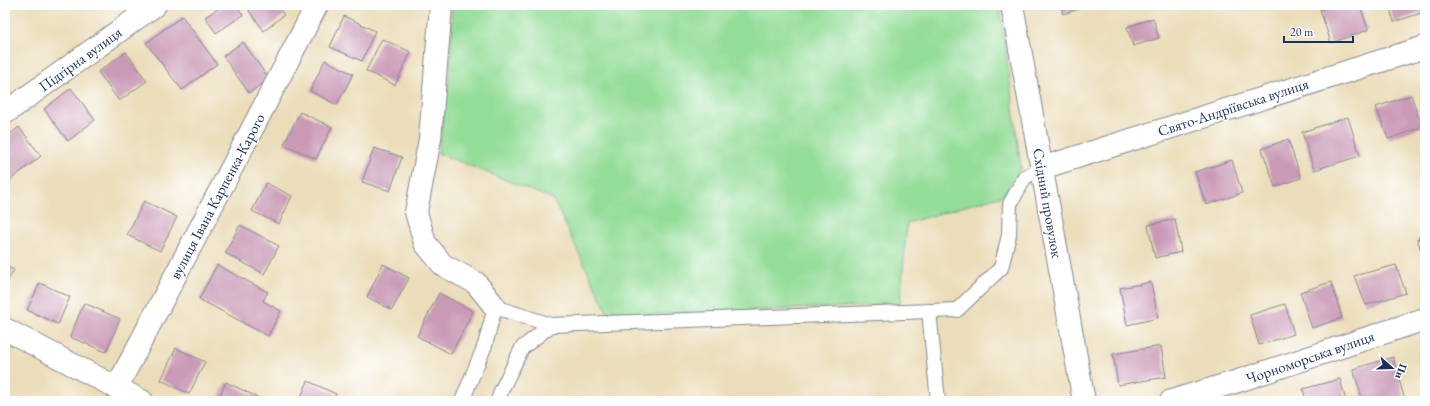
<svg xmlns="http://www.w3.org/2000/svg" width="1430" height="406" viewBox="0 0 1430 406" font-family="'EB Garamond',serif">
  <style>
    .green { fill: #94dd99; stroke: #58867c }
    .building { fill: #c999b6 }
    .lines { fill: none; stroke-linecap: round; stroke-linejoin: round }
    .lane-casing { stroke: #83868c; stroke-width: 16 }
    .street-casing { stroke: #83868c; stroke-width: 24 }
    .lane { stroke: #fff; stroke-width: 14 }
    .street { stroke: #fff; stroke-width: 22 }
    .labels { text-anchor: middle; dominant-baseline: central; stroke-width: 3; stroke-linejoin: round; paint-order: stroke }
    .street-label { font-size: 15px; fill: #1b2f5e; stroke: #fff }
  </style>
  <rect width="100%" height="100%" fill="#fff"/>
  <filter id="ink" filterUnits="userSpaceOnUse"><feTurbulence type="fractalNoise" baseFrequency=".025" numOctaves="2"/><feDisplacementMap in="SourceGraphic" scale="8" xChannelSelector="R" yChannelSelector="G"/><feConvolveMatrix kernelMatrix="1 2 1 2 8 2 1 2 1" color-interpolation-filters="sRGB"/></filter>
  <filter id="wash" filterUnits="userSpaceOnUse"><feTurbulence type="fractalNoise" baseFrequency=".012" numOctaves="4" result="noise"/><feDisplacementMap in="SourceGraphic" scale="16" xChannelSelector="R" yChannelSelector="G"/><feGaussianBlur stdDeviation="0.9" result="paint"/><feColorMatrix in="noise" values="0 0 0 0 0 0 0 0 0 0 0 0 0 0 0 0 0 1.4 0 .05"/><feComposite in="paint" operator="in"/></filter>
  <g filter="url(#wash)">
    <rect width="100%" height="100%" fill="#ebddb9"/>
    <path class="green" d="M451 5H1000L1021 169 1003 195 907 223 900 305 609 316 553 199 438 153 449 78 452 32Z"/>
    <g id="blocks">
      <g class="building">
        <path d="M224 5H236L243 15 216 33 205 17Z"/>
        <path d="M256 5H276L284 15 264 31 249 11Z"/>
        <path d="M1061 5H1092L1063 14Z"/>
        <path d="M1335 5H1360L1368 30 1331 43 1320 10Z"/>
        <path d="M1389 5H1422L1424 12 1394 22Z"/>
        <path d="M182 16 217 64 182 90 146 43Z"/>
        <path d="M344 16 375 31 362 61 330 47Z"/>
        <path d="M1153 18 1159 38 1133 46 1127 27Z"/>
        <path d="M382 39 411 52 395 85 366 71Z"/>
        <path d="M243 42 269 79 249 93 223 56Z"/>
        <path d="M126 52 147 81 119 101 98 72Z"/>
        <path d="M325 60 353 74 337 105 310 91Z"/>
        <path d="M71 88 95 120 68 141 44 109Z"/>
        <path d="M1411 95 1422 127 1388 139 1376 107Z"/>
        <path d="M300 112 332 127 316 159 284 144Z"/>
        <path d="M1348 117 1360 156 1314 170 1302 132Z"/>
        <path d="M19 127 41 156 5 184V138Z"/>
        <path d="M1288 139 1301 178 1275 187 1262 149Z"/>
        <path d="M374 148 402 157 390 191 362 182Z"/>
        <path d="M1232 160 1242 193 1206 205 1195 172Z"/>
        <path d="M266 183 292 196 279 224 252 211Z"/>
        <path d="M144 201 177 217 160 251 127 235Z"/>
        <path d="M1175 219 1181 252 1155 258 1148 225Z"/>
        <path d="M240 225 279 246 264 274 225 253Z"/>
        <path d="M1425 236V261L1417 239Z"/>
        <path d="M383 264 409 278 392 310 367 297Z"/>
        <path d="M5 265 14 270 5 285Z"/>
        <path d="M217 265 268 292 263 301 281 311 268 336 199 299Z"/>
        <path d="M1396 265 1406 293 1366 305 1354 276Z"/>
        <path d="M1151 282 1158 318 1127 325 1120 288Z"/>
        <path d="M1331 282 1342 318 1312 328 1300 292Z"/>
        <path d="M40 283 70 297 58 324 27 310Z"/>
        <path d="M439 293 473 311 451 354 417 336Z"/>
        <path d="M84 303 120 319 106 352 70 337Z"/>
        <path d="M1285 304 1294 334 1259 345 1250 315Z"/>
        <path d="M1161 346 1166 377 1118 385 1113 354Z"/>
        <path d="M176 348 205 362 189 394 161 380Z"/>
        <path d="M1425 349V365L1421 351Z"/>
        <path d="M1393 357 1405 401H1363L1353 369Z"/>
        <path d="M1340 379 1346 401H1306L1303 389Z"/>
        <path d="M308 381 336 394 333 401H299Z"/>
        <path d="M226 382 259 398 257 401H217Z"/>
      </g>
    </g>
  </g>
  <g filter="url(#ink)">
    <use href="#blocks" fill-opacity="0" stroke="#83868c" stroke-width="1"/>
    <g class="lines">
      <g class="lane-casing">
        <g id="lane">
          <path d="M929 311 938 401"/>
          <path d="M462 401 485 345 495 307 551 325 957 310 1001 268 1009 235 1010 204 1025 177 1042 168"/>
          <path d="M498 401 501 391 522 348 551 325"/>
        </g>
      </g>
      <g class="street-casing">
        <g id="street">
          <path d="M441 5 430 139 416 212 425 243 443 265 476 283 495 307"/>
          <path d="M1012 5 1084 401"/>
          <path d="M5 113 155 5"/>
          <path d="M1042 168 1425 47"/>
          <path d="M5 329 142 401"/>
          <path d="M117 387 317 5"/>
          <path d="M1171 401 1238 381 1425 319"/>
        </g>
      </g>
      <use href="#lane" class="lane"/>
      <use href="#street" class="street"/>
    </g>
  </g>
  <g class="labels">
    <g class="street-label">
      <text transform="translate(80 59) rotate(-36)">Підгірна вулиця</text>
      <text transform="translate(1233 107) rotate(-18)">Свято-Андріївська вулиця</text>
      <text transform="translate(217 196) rotate(-62)">вулиця Івана Карпенка-Карого</text>
      <text transform="translate(1048 203) rotate(80)">Східний провулок</text>
      <text transform="translate(1310 357) rotate(-19)">Чорноморська вулиця</text>
    </g>
  </g>
  <rect width="1430" height="406" fill="none" stroke="#fff" stroke-width="20"/>
  <g transform="translate(1392 368) rotate(110)" stroke="#ffffff" stroke-width="3" paint-order="stroke">
  <path d="M0-3L7 15L0 10L-7 15Z" fill="#1b2f5e"/>
  <text y="-6" font-size="11" font-weight="bold" text-anchor="middle" fill="#1b2f5e">Пн</text>
  </g>
  <path d="M1284 36v6h69v-6" fill="none" stroke="#1b2f5e" stroke-width="2"/>
  <text x="1290" y="36" font-size="12" fill="#1b2f5e" stroke="#ffffff" stroke-width="3" paint-order="stroke">20 m</text>
</svg>
